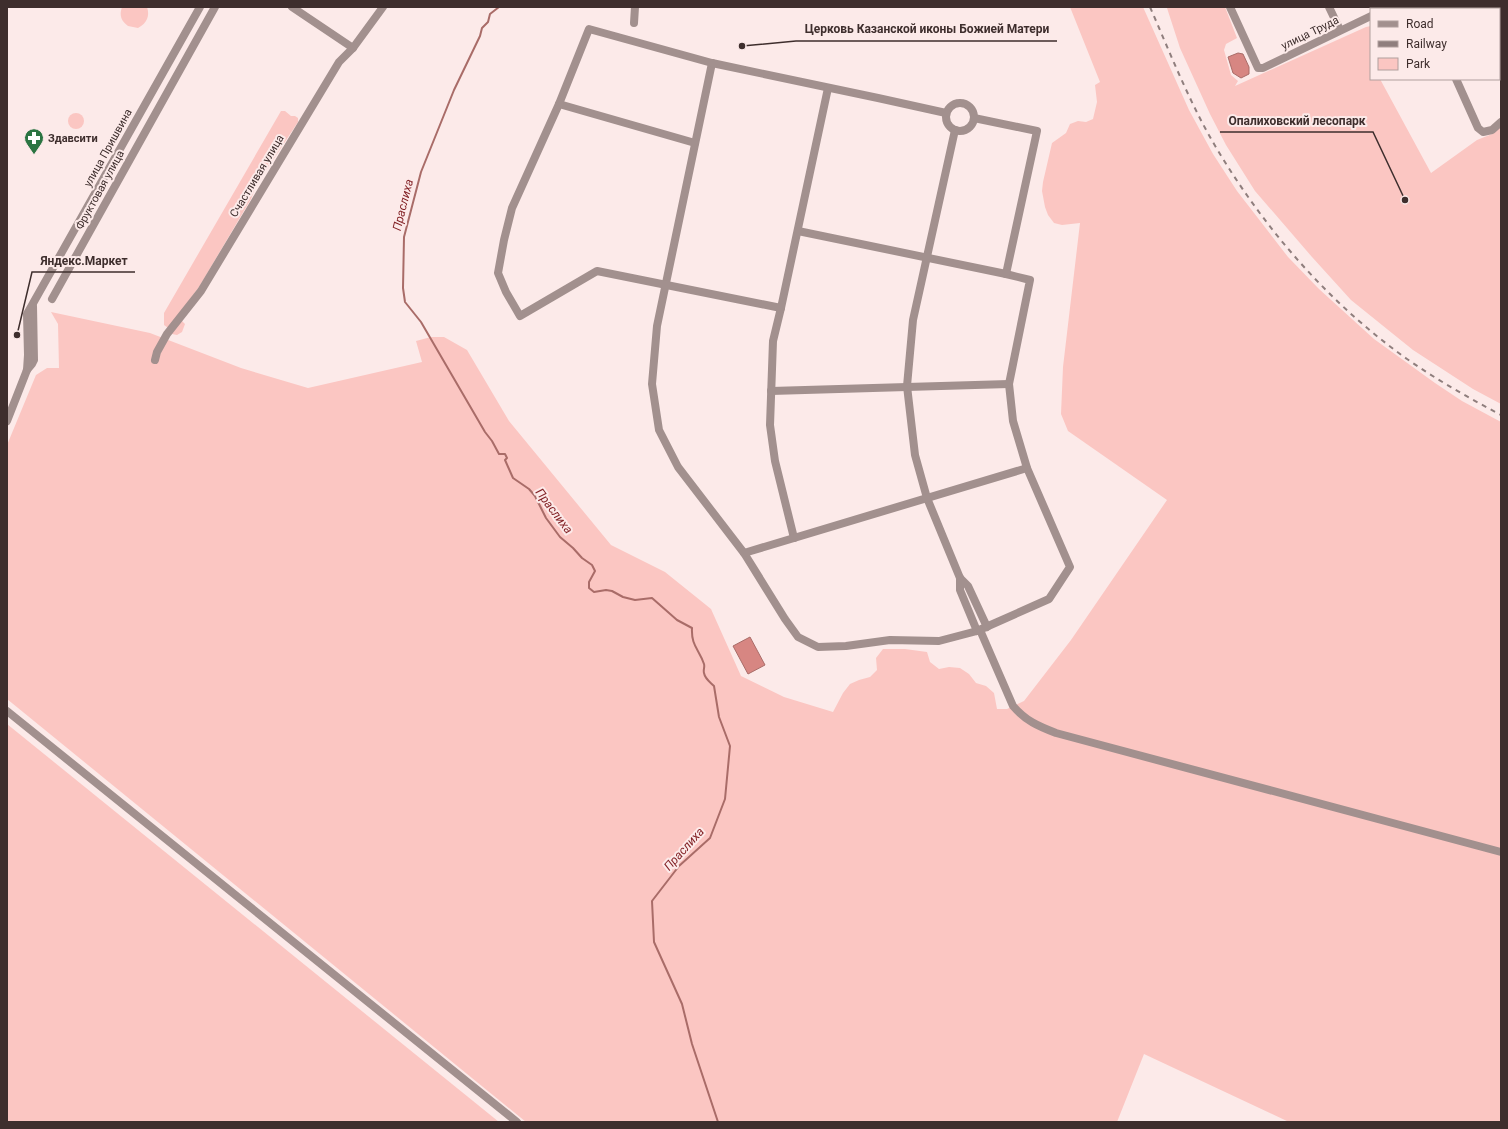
<svg xmlns="http://www.w3.org/2000/svg" width="1508" height="1129" viewBox="0 0 1508 1129" font-family="Roboto,sans-serif">
  <style>
    .green { fill: #fbc6c2 }
    .water { fill: #d78682; stroke: #a96c68 }
    .lines { fill: none; stroke-linecap: round; stroke-linejoin: round }
    .stream { stroke: #a96c68; stroke-width: 2 }
    .minor { stroke: #a2908e; stroke-width: 8 }
    .rail { stroke: #8f7e7d; stroke-width: 2; stroke-dasharray: 5 5; stroke-linecap: butt }
    .labels { text-anchor: middle; dominant-baseline: central; stroke-width: 4; stroke-linejoin: round; paint-order: stroke }
    .street-label { font-size: 11px; fill: #3e2e2d; stroke: #fceae9 }
    .poi-label { font-size: 11px; font-weight: bold; fill: #3e2e2d; stroke: #fceae9; text-anchor: start }
    .water-label { font-size: 12px; font-style: italic; fill: #832226; stroke: #fceae9 }
    .leader { fill: none; stroke: #3e2e2d; stroke-width: 1.5 }
    .callout-dot { fill: #3e2e2d; stroke: #fceae9; stroke-width: 1.5 }
    .callout-label { font-size: 12px; text-anchor: middle; font-weight: bold; fill: #3e2e2d; stroke: #fceae9; stroke-width: 4; stroke-linejoin: round; paint-order: stroke }
  </style>
  <rect width="100%" height="100%" fill="#fceae9"/>
  <g class="green">
    <path d="M122 7H147C150 16 147 23 138 28L128 26C121 21 119 15 122 7Z"/>
    <path d="M1070 7H1143L1189 110 1213 154 1237 191 1288 257 1319 289 1374 339 1435 383 1462 401 1501 422V1122H1289L1144 1054 1117 1122H526L7 699V445L36 375 47 368H59L58 324 51 312 150 333 241 368 308 388 422 362 416 341 431 337H444L467 350 509 421 611 545 665 572 711 609 741 676 784 697 833 712 843 693 850 684 859 680 870 677 877 670 876 658 883 649H905L927 652 930 662 939 669 949 667 960 668 969 674 976 683 986 686 994 693 997 709H1007L1024 701 1071 640 1167 500 1068 431 1061 414 1063 367 1080 223 1062 225 1054 223 1048 215 1045 207 1042 191 1043 182 1052 143 1066 133 1070 124 1078 121 1086 122 1093 119 1097 102 1095 85 1100 82Z"/>
    <path d="M1170 7H1225L1237 38 1226 44 1224 50 1231 75 1238 81 1235 86 1366 27 1371 26V79H1380L1431 173 1477 140 1492 134 1501 126V404L1473 389 1413 350 1351 300 1312 257 1255 191 1226 145 1210 114 1180 48 1167 8Z"/>
    <path d="M281 111H285L291 116H295L298 118V122L256 186 251 199 199 287 179 314V318L185 324 182 332 177 335 172 334 171 330 164 325V313Z"/>
    <circle cx="76" cy="121" r="8"/>
    <path d="M7 724 499 1122H7Z"/>
  </g>
  <g class="water">
    <path d="M1238 53 1243 54 1249 67V74L1241 78 1233 73 1228 57Z"/>
    <path d="M750 637 765 665 748 674 733 646Z"/>
  </g>
  <g class="lines">
    <path class="stream" d="M499 7 490 14 488 22 482 28 480 36 454 90 421 172 404 237 403 288 405 302 421 322 485 432 492 441 499 454H505L507 458 505 460 513 478 529 489 535 496 546 518 560 537 573 548 582 558 592 565 595 571 589 582V588L594 592 606 590 612 591 623 597 635 600 652 598 677 620 692 628C691 646 699 649 704 664 705 667 703 670 704 673 705 679 710 682 714 686L719 717 730 746 725 799 710 838 679 866 652 901 654 942 682 1004 692 1044 718 1122"/>
    <g class="minor">
      <path d="M292 7 353 48"/>
      <path d="M1230 7 1258 68H1263L1371 16"/>
      <path d="M1329 7 1340 30"/>
      <path d="M1425 7 1426 9"/>
      <path d="M1387 9 1393 7"/>
      <path d="M634 23 635 7"/>
      <path d="M712 63 657 326 652 384 659 430 678 467 744 553 785 619 798 637 818 647 846 646 890 640 939 641 977 631 1049 599 1070 567 1027 468 1013 421 1009 384 1030 280 1006 274 798 231"/>
      <path d="M1456 79 1478 128 1483 132 1492 130 1501 122"/>
      <circle cx="960" cy="117" r="14"/>
      <path d="M559 104 695 143"/>
      <path d="M974 118 1037 131 1006 274"/>
      <path d="M955 130 913 320 907 386 915 455 927 498 960 578 968 586 987 627"/>
      <path d="M52 299 215 7"/>
      <path d="M781 308 597 271 520 316 506 292 498 273 504 240 512 208 559 104 589 29 712 63 878 98 946 113"/>
      <path d="M155 360 157 352 167 334 201 291 339 62 353 48 383 7"/>
      <path d="M27 370 32 364 34 360 33 306"/>
      <path d="M771 391 1009 384"/>
      <path d="M7 421 27 370 28 355 27 314 200 7"/>
      <path d="M794 538 775 461 770 425 773 341 781 308 828 88"/>
      <path d="M744 553 1027 468"/>
      <path d="M960 578V590L977 631"/>
      <path d="M980 630 1013 706C1026 721 1038 726 1056 733L1501 852"/>
      <path d="M7 711 517 1122"/>
    </g>
    <path class="rail" d="M1150 7C1171 55 1190 104 1217 149 1266 231 1330 304 1407 359 1437 380 1469 398 1501 415"/>
  </g>
  <defs>
    <g id="pharmacy-pin" transform="scale(1)"><path d="M0 17L-7.5 6A9.5 9.5 0 1 1 7.5 6Z" fill="#2b7442" stroke="#fceae9"/><path d="M-2-6h4v4h4v4h-4v4h-4v-4h-4v-4h4Z" fill="#fff"/></g>
  </defs>
  <g fill-rule="evenodd">
    <use href="#pharmacy-pin" x="34" y="138"/>
  </g>
  <g class="labels">
    <g class="street-label">
      <text transform="translate(1310 33) rotate(-26)">улица Труда</text>
      <text transform="translate(108 148) rotate(-61)">улица Пришвина</text>
      <text transform="translate(257 176) rotate(-59)">Счастливая улица</text>
      <text transform="translate(100 190) rotate(-61)">Фруктовая улица</text>
    </g>
    <g class="poi-label">
      <text x="48" y="138">Здавсити</text>
    </g>
    <g class="water-label">
      <text transform="translate(403 205) rotate(-76)">Праслиха</text>
      <text transform="translate(554 511) rotate(53)">Праслиха</text>
      <text transform="translate(684 849) rotate(-48)">Праслиха</text>
    </g>
  </g>
  <path class="leader" d="M742 46L796 41H1057M1405 200L1373 132H1220M17 335L32 272H135"/>
  <g class="callout-dot">
    <circle cx="742" cy="46" r="4"/>
    <circle cx="1405" cy="200" r="4"/>
    <circle cx="17" cy="335" r="4"/>
  </g>
  <g class="callout-label">
    <text x="927" y="33">Церковь Казанской иконы Божией Матери</text>
    <text x="1297" y="125">Опалиховский лесопарк</text>
    <text x="84" y="265">Яндекс.Маркет</text>
  </g>
  <rect width="1508" height="1129" fill="none" stroke="#3e2e2d" stroke-width="16"/>
  <rect x="1370" y="8" width="130" height="72" fill="#fceae9" stroke="#b09f9e"/>
  <rect x="1378" y="21" width="20" height="6" fill="#a2908e" stroke="#b09f9e"/>
  <text x="1406" y="28" font-size="12" fill="#3e2e2d">Road</text>
  <rect x="1378" y="41" width="20" height="6" fill="#8f7e7d" stroke="#b09f9e"/>
  <text x="1406" y="48" font-size="12" fill="#3e2e2d">Railway</text>
  <rect x="1378" y="58" width="20" height="12" fill="#fbc6c2" stroke="#b09f9e"/>
  <text x="1406" y="68" font-size="12" fill="#3e2e2d">Park</text>
</svg>
